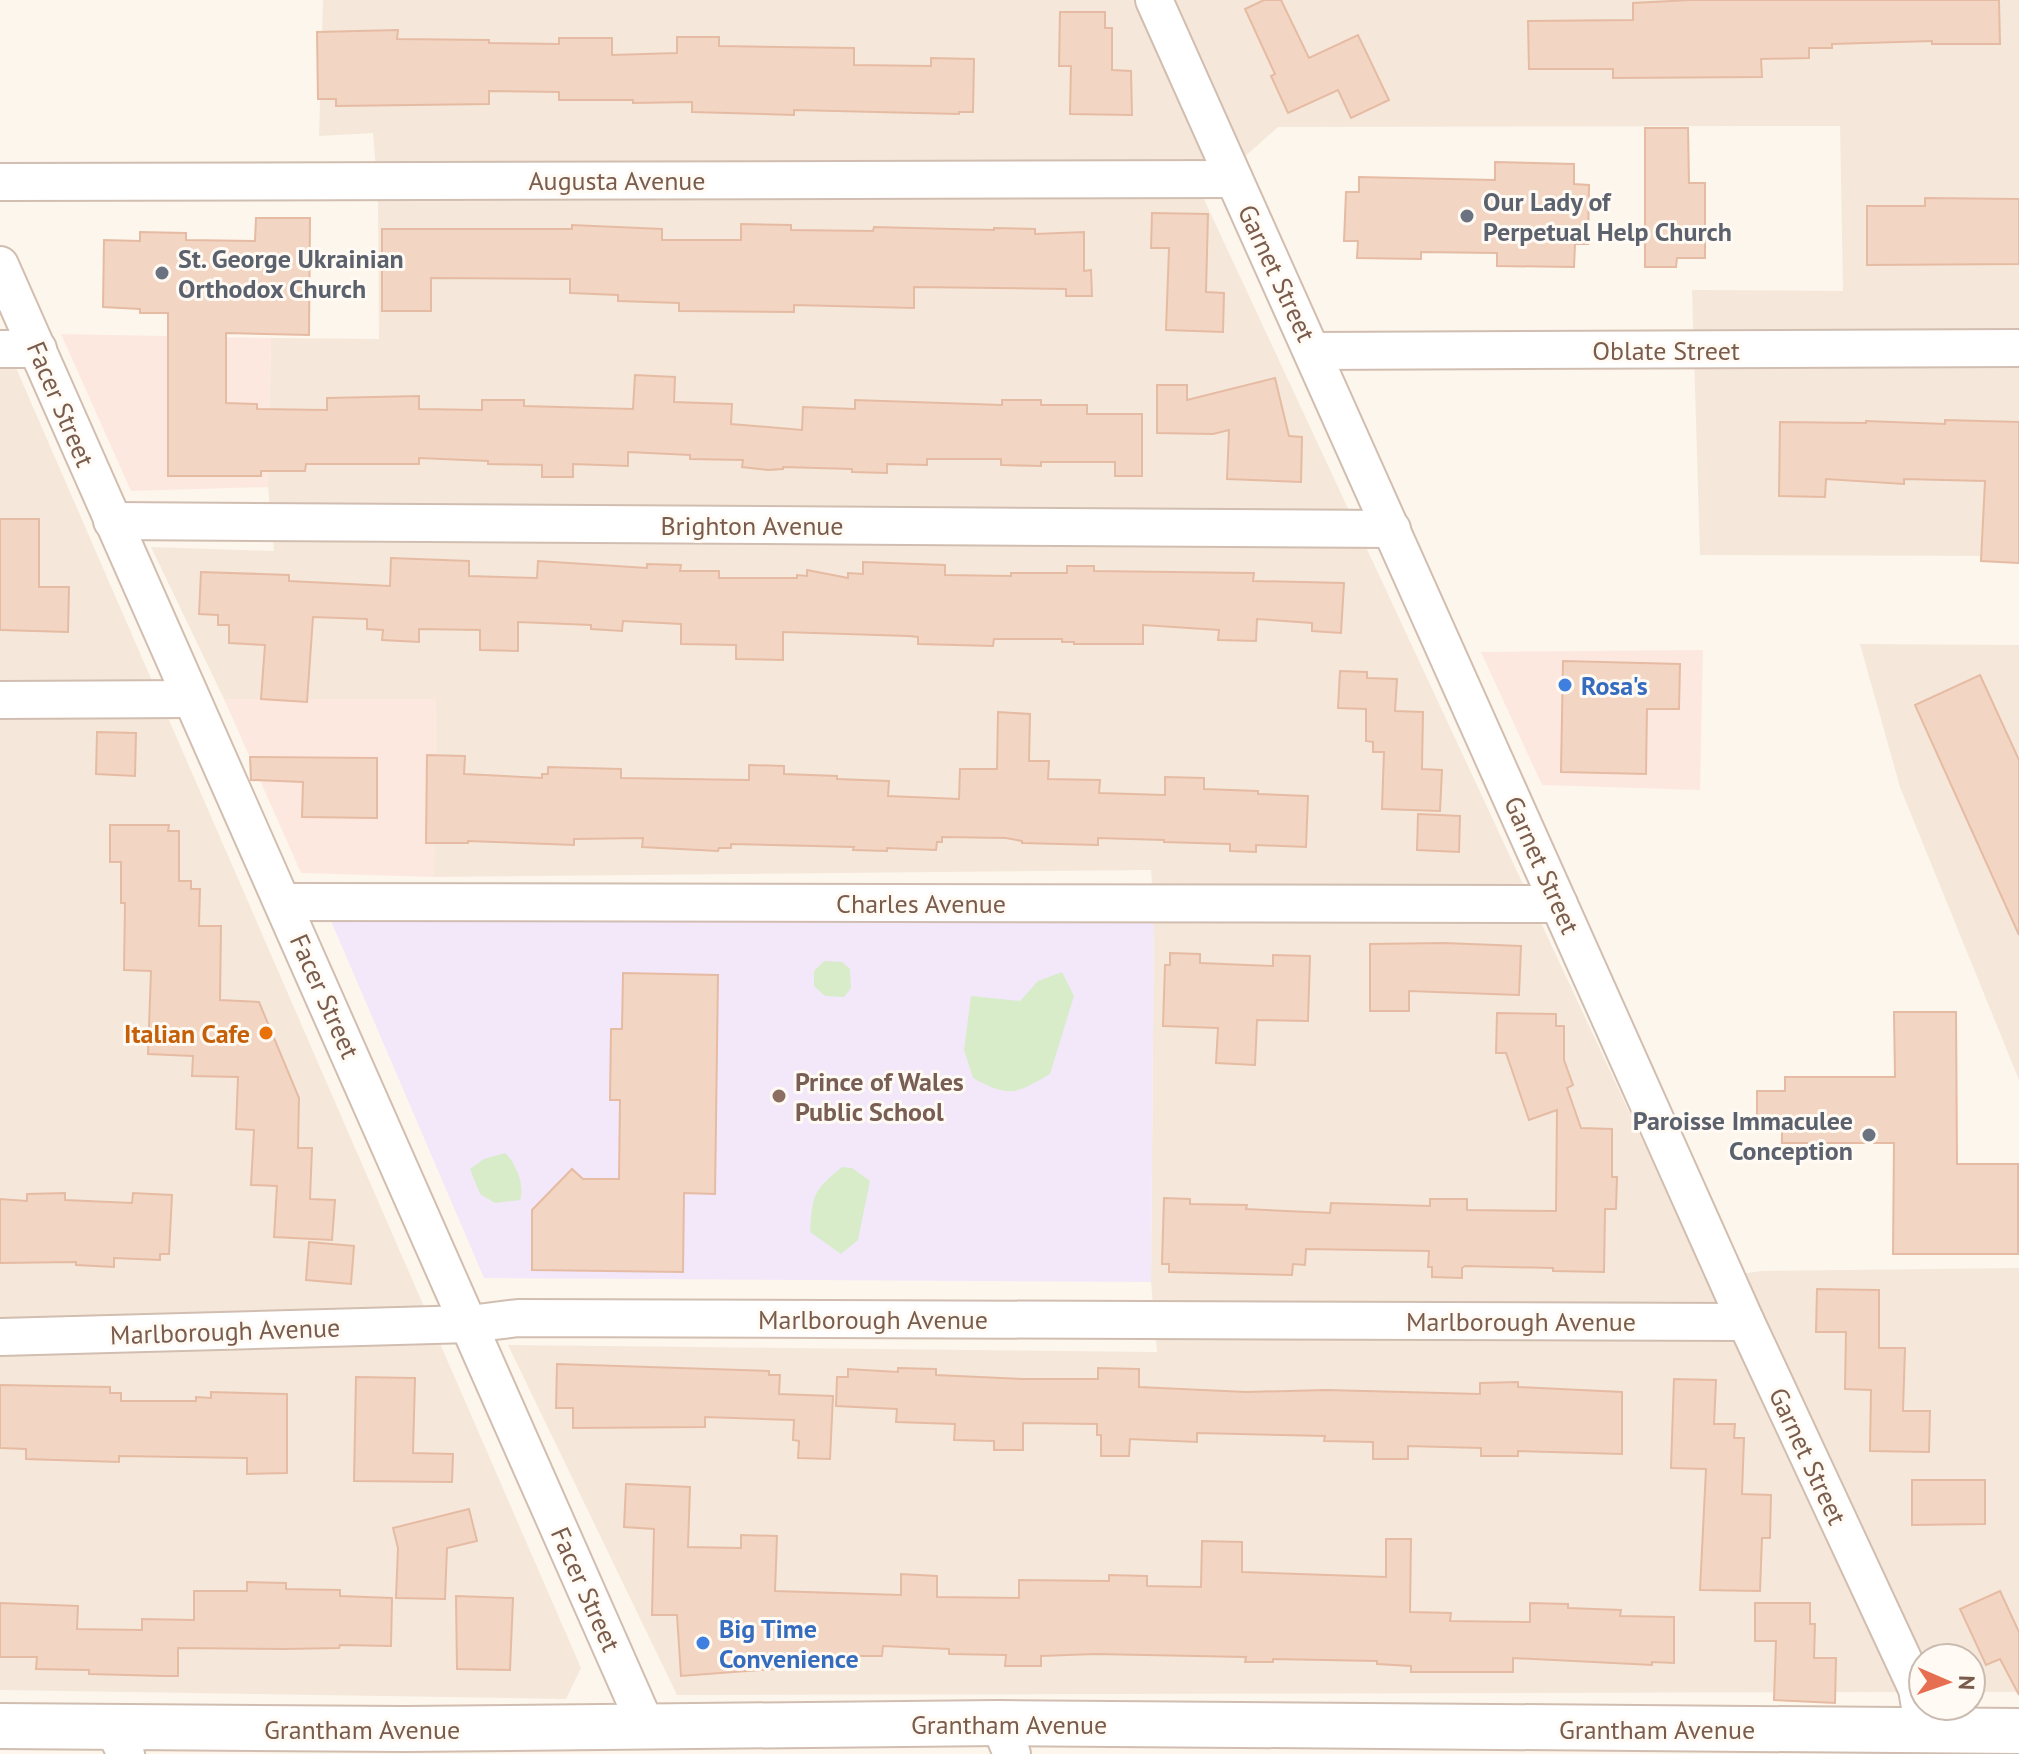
<svg xmlns="http://www.w3.org/2000/svg" width="2019" height="1754" viewBox="0 0 2019 1754" font-family="'PT Sans',sans-serif">
  <style>
    .residential { fill: #f5e8da }
    .commercial { fill: #fde8e0 }
    .education { fill: #f3e8fa }
    .green { fill: #d8ecc9 }
    .building { fill: #f3d5c3; stroke: #e6bba3; stroke-width: 2 }
    .lines { fill: none; stroke-linecap: round; stroke-linejoin: round }
    .minor-casing { stroke: #d1beb0; stroke-width: 40 }
    .tertiary-casing { stroke: #d1beb0; stroke-width: 48 }
    .minor { stroke: #fff; stroke-width: 36 }
    .tertiary { stroke: #fff; stroke-width: 44 }
    .worship-dot { fill: #6b7280; stroke: #fffaf3; stroke-width: 3 }
    .shop-dot { fill: #3f7fe0; stroke: #fffaf3; stroke-width: 3 }
    .food-dot { fill: #e8710a; stroke: #fffaf3; stroke-width: 3 }
    .education-dot { fill: #8d6e63; stroke: #fffaf3; stroke-width: 3 }
    .labels { text-anchor: middle; dominant-baseline: central; stroke-width: 6; stroke-linejoin: round; paint-order: stroke }
    .street-label { font-size: 26px; fill: #7a5c4d; stroke: #fffaf3 }
    .worship-label { font-size: 26px; font-weight: bold; fill: #5b616d; stroke: #fffaf3; text-anchor: start }
    .shop-label { font-size: 26px; font-weight: bold; fill: #366cbe; stroke: #fffaf3; text-anchor: start }
    .food-label { font-size: 26px; font-weight: bold; fill: #c56008; stroke: #fffaf3; text-anchor: end }
    .education-label { font-size: 26px; font-weight: bold; fill: #785e54; stroke: #fffaf3; text-anchor: start }
  </style>
  <rect width="100%" height="100%" fill="#fdf6ec"/>
  <g class="residential">
    <path d="M323 0H2019V556L1700 555 1692 290 1843 291 1840 126 1278 127 1202 195 1707 1279 1761 1271 2019 1268V1692H1971V1658H1923V1692L677 1695 508 1345 1157 1352 1151 1282 1154 914 1151 870 434 877 436 699H224L151 547 274 551 268 487 271 338 379 339 378 196 373 133 319 136Z"/>
    <path d="M0 331 581 1668 566 1699 0 1690Z"/>
    <path d="M1860 644 2019 645V1080L1900 787Z"/>
  </g>
  <g class="commercial">
    <path d="M61 334 271 338 268 487 131 491Z"/>
    <path d="M1703 650 1700 790 1542 785 1481 652Z"/>
    <path d="M224 699H436L434 877 301 873Z"/>
  </g>
  <path class="education" d="M328 914H1154L1151 1282 484 1278Z"/>
  <g class="green">
    <path d="M824 961 842 962 850 969 851 988 844 997 825 996 814 986V971Z"/>
    <path d="M1062 972 1074 996 1050 1074C1016 1094 1009 1098 973 1078L964 1050 971 996 1020 1001 1038 981Z"/>
    <path d="M505 1153C516 1163 525 1186 520 1200L495 1203 480 1194 470 1169 484 1159Z"/>
    <path d="M842 1167 852 1168 870 1181 858 1240 841 1254 810 1232C813 1194 812 1192 842 1167Z"/>
  </g>
  <g class="building">
    <path d="M1264 0H1281L1309 58 1358 35 1389 100 1351 118 1338 90 1288 113 1271 76 1275 74 1245 9Z"/>
    <path d="M1690 0H1999L2000 44H1932V41L1832 44V48H1809V58L1761 59 1762 77 1613 78V69H1529L1528 21 1633 20V3Z"/>
    <path d="M1060 12H1105V28H1112V70L1131 71 1132 115 1070 114 1071 66H1059Z"/>
    <path d="M398 30 397 39 489 40V43L559 44V38H612V55L677 53V37H719V46L854 48V65L931 66V58L974 59 973 112H959V114L794 110V115L692 112V102L633 103V100H559V92L489 91V104L336 106V99H318L317 32Z"/>
    <path d="M1645 128H1688L1689 183H1705V258H1677L1676 267H1645Z"/>
    <path d="M1495 162 1574 164V184L1589 185 1588 244H1575L1574 267 1497 266V253L1421 252V259L1357 258 1358 241H1344L1346 192H1359V177L1495 180Z"/>
    <path d="M1925 198 2019 199V264L1867 265V206H1925Z"/>
    <path d="M1152 213 1208 214 1206 292 1224 293 1223 332 1166 330 1169 248H1151Z"/>
    <path d="M256 218H310L309 335 226 333V403L257 404V409L327 410V398L419 396V409L482 410V400H524V406L633 409 635 375 675 377 674 402 732 404 731 424 802 430 803 407 855 409V400L1002 405V400H1041V405H1087V414H1142V476H1115V462H1041V466L1001 465V459H927V465L887 464V473L852 472V469L783 467V469L768 470 742 467 743 460 690 459V455L628 452V466L573 464V477H542V465L488 464V461L419 458V464H306L305 471H261V476H168V313H140V309L103 307 104 240 140 241V232L186 233V240L255 241Z"/>
    <path d="M741 224 791 225V230L873 231 874 227 994 230V228L1035 229V234L1084 232V271L1091 270 1092 296H1066V289L914 287V308L794 305V312L679 311V303L618 301V295L570 293V279L431 278V311H382V229H572V225L662 229V240H741Z"/>
    <path d="M1275 378 1289 436 1302 437 1301 482 1227 479 1229 430 1213 434 1157 433V385H1187V400Z"/>
    <path d="M1945 420 2019 422V563L1981 561 1985 481 1904 479V484L1826 479 1825 497 1779 496 1780 422 1866 423V421L1945 424Z"/>
    <path d="M0 519H39V587H69L68 632 0 630Z"/>
    <path d="M391 558 469 561V576L537 578 538 561 647 568V564L681 565 680 571H719V578H797V575L807 576V570L848 578V573L863 574V562L945 565V575L1011 576V573H1067V566H1094V571L1254 573 1253 581 1344 583 1341 633 1312 631V623L1257 619 1256 641 1218 640 1219 630 1143 625V644H1074V642H1062V639H994L993 646 918 644V637L909 636 783 632V660L736 659V645L681 644V624L623 621 622 631 591 629V625L518 622V651L480 650V630L419 629V642L382 640 383 630 367 629V619L313 617 307 702 261 699 265 645 229 643V625H218V615L199 614 201 572 289 575V581L390 586Z"/>
    <path d="M1563 661 1680 664 1679 709H1647L1646 774 1561 772Z"/>
    <path d="M1340 671 1367 672V678L1397 679 1395 711 1423 712 1422 769 1442 770 1440 811 1382 809 1384 752H1373V742L1366 741V709L1338 708Z"/>
    <path d="M1980 675 2019 760V935L1915 705Z"/>
    <path d="M998 712 1030 714 1029 761H1049L1048 779 1100 780 1099 793 1165 795V777L1204 778V789L1258 791V794L1308 796 1306 847 1256 845V852L1230 851V844L1164 842V840L1098 838V845L1022 843V841L1006 838 942 837V842H937L936 850 887 848V851L853 850 854 847 731 844V848H719L718 851 642 847 643 838 574 839V845L468 841V843H426L427 755 465 756 464 774 542 778V774H548V767L621 769V778L749 780V765L784 766V774L837 776V779L889 781 888 796 959 799 960 769H997Z"/>
    <path d="M97 732 136 733 135 776 96 774Z"/>
    <path d="M250 757 377 758V818L302 817 303 782 251 780Z"/>
    <path d="M1418 814 1460 816 1459 852 1417 850Z"/>
    <path d="M110 825H169L168 831H179V881H191V889H200L199 926H221L220 1000 259 1002 299 1098 298 1148H312L310 1199 335 1200 332 1240 274 1237 277 1186 251 1185 254 1130 236 1129 238 1077 192 1076 193 1056 148 1054 151 971 124 970 125 903H121V862H110Z"/>
    <path d="M1443 943 1521 946 1519 995 1409 991V1011H1370V944Z"/>
    <path d="M1170 953 1200 954V963L1273 966V955L1310 956 1308 1021 1257 1020 1255 1065 1216 1063 1218 1028 1163 1026 1165 965H1170Z"/>
    <path d="M623 973 718 975 715 1194 684 1193 683 1272 532 1270V1210L572 1169 583 1179H619L620 1100H610L611 1029H622Z"/>
    <path d="M1894 1012H1956L1957 1164H2018V1254H1893L1894 1143H1782V1130H1757V1091H1785V1077H1895Z"/>
    <path d="M1497 1013 1556 1014V1026H1564V1060L1573 1085 1567 1088 1581 1128 1612 1129V1177H1617L1616 1209H1605L1604 1272 1553 1271V1268L1465 1266 1462 1268V1278L1432 1277V1267H1428L1429 1251 1306 1249 1305 1265 1293 1264 1292 1275 1169 1272V1264H1162L1164 1198 1190 1199V1204L1247 1205 1246 1209 1330 1213 1331 1203 1430 1206V1199H1467V1210L1556 1211 1557 1110 1529 1120 1506 1053H1496Z"/>
    <path d="M65 1193V1200L132 1203 133 1193 172 1195 169 1254H160V1260L114 1258V1267L76 1265V1262L0 1263V1199L27 1201V1194Z"/>
    <path d="M309 1242 354 1246 351 1284 306 1280Z"/>
    <path d="M1817 1289 1879 1290V1348H1905L1903 1411H1930L1929 1452 1870 1451 1871 1390 1845 1389 1846 1332H1816Z"/>
    <path d="M557 1364 769 1371V1375H780L779 1394 833 1396 830 1459 798 1458 799 1441 793 1440 794 1420 705 1417V1427L573 1428V1408H556Z"/>
    <path d="M898 1368 936 1369V1375L1023 1379H1098V1368L1139 1369V1387L1246 1392 1326 1390 1480 1394V1383L1518 1382V1387L1622 1392V1454L1518 1451V1456H1481V1448L1408 1446V1459H1373V1442L1324 1441 1325 1436 1197 1433V1442L1130 1439 1129 1456H1101V1435H1097V1424L1023 1423V1450H994V1441L954 1440 955 1424 896 1422 897 1409 836 1406 837 1377H848V1369L898 1372Z"/>
    <path d="M356 1377 415 1378 413 1453 453 1454 452 1482 354 1481Z"/>
    <path d="M1674 1379 1716 1380 1714 1424H1735L1734 1438H1744L1742 1494 1771 1495 1770 1538H1762L1760 1591 1700 1590 1706 1469 1671 1468Z"/>
    <path d="M0 1385 110 1387V1393H121V1401H196V1397L211 1398V1392L287 1394V1473L247 1474V1458L119 1456V1462L26 1459V1449L0 1448Z"/>
    <path d="M1912 1480H1985V1524L1912 1525Z"/>
    <path d="M626 1484 690 1487 688 1547 741 1548V1535L777 1536 775 1591 901 1595V1574L937 1576V1597L1019 1598V1580L1109 1581V1575L1147 1576V1586L1201 1587 1202 1541 1242 1542V1572L1386 1577V1539H1411L1410 1612 1451 1613 1450 1621 1530 1622V1603L1568 1604V1608L1621 1610 1620 1616 1674 1617V1663L1652 1662V1665L1513 1658V1672H1411V1666L1377 1664V1661L1273 1659V1662H1245L1246 1657 1095 1654 1041 1656V1666H1005L1006 1655 949 1654V1649L883 1646 882 1656H814V1662H774V1669L681 1676 677 1615H652L654 1529 624 1527Z"/>
    <path d="M469 1509 477 1541 447 1548 445 1599 396 1598 398 1548 393 1528Z"/>
    <path d="M247 1582 286 1583V1589L340 1590V1596L392 1598 391 1646 340 1645 339 1648 285 1649 178 1648V1676H165L89 1674V1670L36 1669 37 1657H0V1603L78 1606 77 1629 142 1630V1619L194 1620V1591H247Z"/>
    <path d="M2000 1591 2019 1632V1695L2000 1659 1986 1665 1960 1609Z"/>
    <path d="M456 1596 513 1598 510 1670 457 1669Z"/>
    <path d="M1755 1603H1810V1624H1815L1814 1658H1836L1835 1703 1774 1700 1776 1641H1755Z"/>
  </g>
  <g class="lines">
    <g class="minor-casing">
      <g id="minor">
        <path d="M1154 0 1746 1322 1917 1689 1924 1731"/>
        <path d="M0 182 1234 179"/>
        <path d="M0 265 647 1728"/>
        <path d="M0 349H38"/>
        <path d="M1313 351 2019 348"/>
        <path d="M112 521 1392 529"/>
        <path d="M0 700 191 699"/>
        <path d="M283 902 1559 904"/>
        <path d="M0 1337 470 1324 518 1318 1746 1322"/>
        <path d="M999 1723 1012 1754"/>
        <path d="M113 1728 126 1754"/>
      </g>
    </g>
    <g class="tertiary-casing">
      <path id="tertiary" d="M0 1726 405 1729 999 1723 2019 1731"/>
    </g>
    <use href="#minor" class="minor"/>
    <use href="#tertiary" class="tertiary"/>
  </g>
  <g class="worship-dot">
    <circle cx="1467" cy="216" r="8"/>
    <circle cx="162" cy="273" r="8"/>
    <circle cx="1869" cy="1135" r="8"/>
  </g>
  <g class="shop-dot">
    <circle cx="1565" cy="685" r="8"/>
    <circle cx="703" cy="1643" r="8"/>
  </g>
  <circle class="food-dot" cx="266" cy="1033" r="8"/>
  <circle class="education-dot" cx="779" cy="1096" r="8"/>
  <g class="labels">
    <g class="street-label">
      <text x="617" y="180">Augusta Avenue</text>
      <text transform="translate(1277 273) rotate(65)">Garnet Street</text>
      <text x="1666" y="350">Oblate Street</text>
      <text transform="translate(61 404) rotate(67)">Facer Street</text>
      <text x="752" y="525">Brighton Avenue</text>
      <text transform="translate(1542 865) rotate(66)">Garnet Street</text>
      <text x="921" y="903">Charles Avenue</text>
      <text transform="translate(325 996) rotate(66)">Facer Street</text>
      <text x="873" y="1319">Marlborough Avenue</text>
      <text x="1521" y="1321">Marlborough Avenue</text>
      <text transform="translate(225 1331) rotate(-2)">Marlborough Avenue</text>
      <text transform="translate(1808 1456) rotate(65)">Garnet Street</text>
      <text transform="translate(586 1589) rotate(66)">Facer Street</text>
      <text x="1009" y="1724">Grantham Avenue</text>
      <text x="362" y="1729">Grantham Avenue</text>
      <text x="1657" y="1729">Grantham Avenue</text>
    </g>
    <g class="worship-label">
      <text x="1483" y="201">Our Lady of<tspan x="1483" dy="30">Perpetual Help Church</tspan></text>
      <text x="178" y="258">St. George Ukrainian<tspan x="178" dy="30">Orthodox Church</tspan></text>
      <text x="1853" y="1120" text-anchor="end">Paroisse Immaculee<tspan x="1853" dy="30">Conception</tspan></text>
    </g>
    <g class="shop-label">
      <text x="1581" y="685">Rosa's</text>
      <text x="719" y="1628">Big Time<tspan x="719" dy="30">Convenience</tspan></text>
    </g>
    <g class="food-label">
      <text x="250" y="1033">Italian Cafe</text>
    </g>
    <g class="education-label">
      <text x="795" y="1081">Prince of Wales<tspan x="795" dy="30">Public School</tspan></text>
    </g>
  </g>
  <g transform="translate(1947 1682) rotate(92)"><circle r="38" fill="#fffaf3" stroke="#cabbb1" stroke-width="2"/>
  <path d="M0-6L14 30L0 20L-14 30Z" fill="#e76f51"/>
  <text y="-12" font-size="22" font-weight="bold" text-anchor="middle" fill="#7a5c4d">N</text>
  </g>
</svg>
